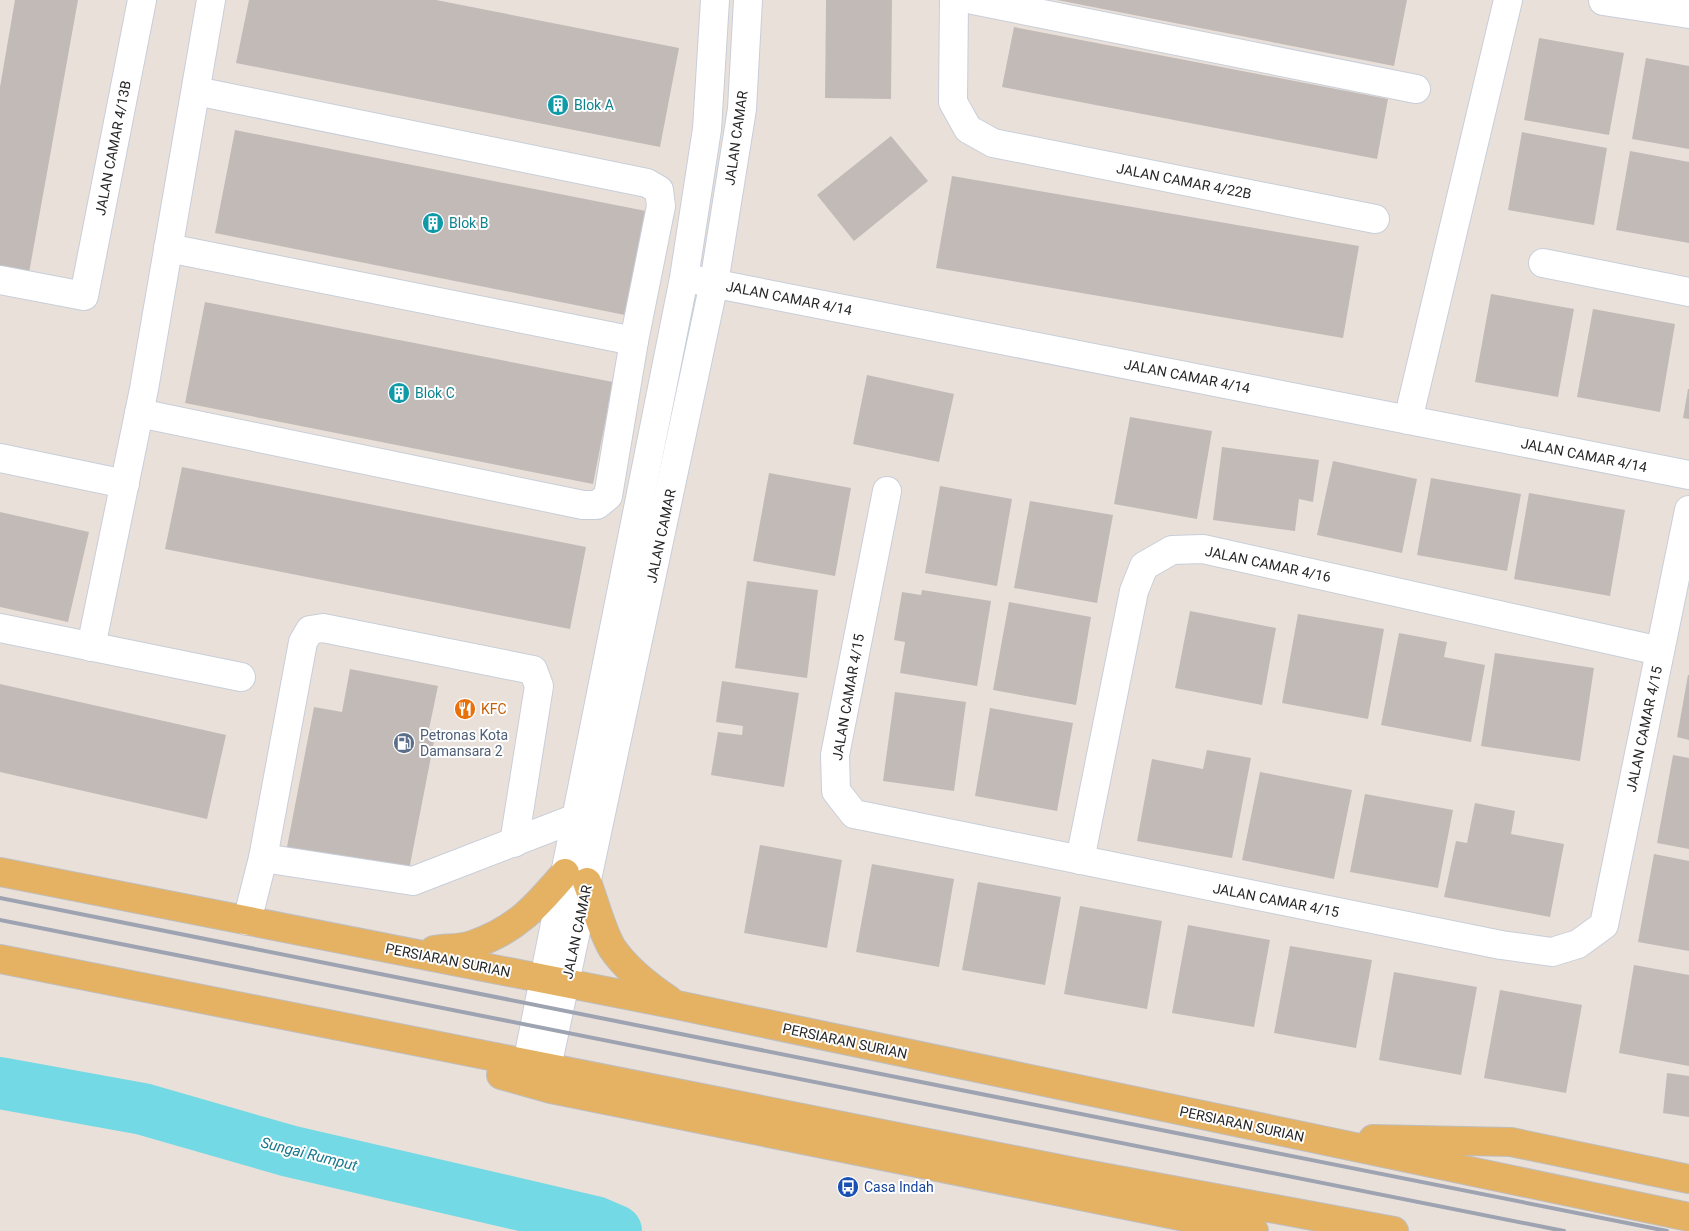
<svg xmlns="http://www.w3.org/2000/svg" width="1689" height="1231" viewBox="0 0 1689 1231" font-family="Roboto,sans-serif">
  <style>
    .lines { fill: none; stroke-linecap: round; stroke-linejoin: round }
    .river { stroke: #73d9e5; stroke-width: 52 }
    .building { fill: #c1bab7 }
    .minor-casing { stroke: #c8ced9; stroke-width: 30 }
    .major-casing { stroke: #bebebe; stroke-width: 30 }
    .minor { stroke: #fff; stroke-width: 28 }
    .major { stroke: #e5b263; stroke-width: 28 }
    .rail { stroke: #9da3b1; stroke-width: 4 }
    .labels { text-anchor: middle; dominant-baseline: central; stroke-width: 4; stroke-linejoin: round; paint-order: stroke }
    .culture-label { font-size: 14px; fill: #0d838f; stroke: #fff; text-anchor: start }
    .street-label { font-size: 14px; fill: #272727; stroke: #fff }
    .food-label { font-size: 14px; fill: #c56008; stroke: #fff; text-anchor: start }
    .service-label { font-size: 14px; fill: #4e5e75; stroke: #fff; text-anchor: start }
    .transit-label { font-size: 14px; fill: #164399; stroke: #fff; text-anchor: start }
    .water-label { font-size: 15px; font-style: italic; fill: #17778c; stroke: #fff }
  </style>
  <rect width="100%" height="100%" fill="#e9e0da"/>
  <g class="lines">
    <path class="river" d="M0 1083 143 1109 289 1151 595 1222 616 1231"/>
  </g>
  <g class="building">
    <path d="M15 0H78L29 273 0 268V87Z"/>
    <path d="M249 0H436L679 48 660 147 236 63Z"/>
    <path d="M826 0H892L891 99 825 98Z"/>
    <path d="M1057 0H1407L1394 66Z"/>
    <path d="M1014 27 1388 99 1377 159 1002 87Z"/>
    <path d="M1539 38 1624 53 1609 135 1524 120Z"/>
    <path d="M1646 58 1689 66V149L1632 139Z"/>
    <path d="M235 130 651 212 630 316 215 233Z"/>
    <path d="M1522 132 1607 148 1594 225 1508 210Z"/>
    <path d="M891 136 928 181 854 241 817 195Z"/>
    <path d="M1630 151 1689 162V243L1616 230Z"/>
    <path d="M952 176 1359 246 1343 338 936 268Z"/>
    <path d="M1491 294 1574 309 1558 397 1475 382Z"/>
    <path d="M205 302 613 382 593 484 185 403Z"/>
    <path d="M1593 309 1675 324 1660 412 1577 397Z"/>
    <path d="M867 375 954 394 939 462 853 444Z"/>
    <path d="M1688 389H1689V419L1683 418Z"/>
    <path d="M1130 417 1212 431 1197 519 1114 504Z"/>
    <path d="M1222 447 1319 460 1313 502 1299 499 1295 531 1213 520Z"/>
    <path d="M1333 461 1417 479 1402 553 1317 535Z"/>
    <path d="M182 467 586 547 570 629 165 549Z"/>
    <path d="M769 473 851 488 835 576 753 561Z"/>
    <path d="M1431 478 1521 494 1507 571 1417 555Z"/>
    <path d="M940 486 1012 499 997 586 925 573Z"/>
    <path d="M1529 493 1625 510 1610 596 1514 579Z"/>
    <path d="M1030 501 1113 515 1097 603 1014 588Z"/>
    <path d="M0 512 89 532 68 622 0 607Z"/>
    <path d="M747 581 818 590 807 678 735 668Z"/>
    <path d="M922 590 991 601 977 686 900 673 905 642 894 640 902 592 921 595Z"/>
    <path d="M1009 602 1091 617 1076 705 993 690Z"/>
    <path d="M1190 611 1276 628 1262 705 1175 688Z"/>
    <path d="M1298 614 1384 629 1368 719 1282 703Z"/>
    <path d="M1399 633 1447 642 1444 657 1485 665 1471 742 1381 725Z"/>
    <path d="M1495 653 1594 668 1580 761 1481 746Z"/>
    <path d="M350 669 438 686 429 729 436 731 409 870 287 847 314 707 342 712Z"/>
    <path d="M1688 675H1689V740L1677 737Z"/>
    <path d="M722 681 799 693 784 787 711 775 718 732 742 735 743 726 716 722Z"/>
    <path d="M0 684 226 735 207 819 0 772Z"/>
    <path d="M895 692 966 702 954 791 883 781Z"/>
    <path d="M990 708 1073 723 1057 811 975 796Z"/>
    <path d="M1207 750 1251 758 1232 858 1137 841 1152 759 1203 769Z"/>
    <path d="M1673 755 1689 758V849L1657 843Z"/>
    <path d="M1260 772 1352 790 1334 879 1242 860Z"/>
    <path d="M1365 794 1453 810 1438 888 1350 872Z"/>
    <path d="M1475 803 1515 811 1511 834 1564 844 1550 917 1444 897 1456 841 1467 843Z"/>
    <path d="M760 845 842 860 827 948 744 933Z"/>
    <path d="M1654 854 1689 861V951L1638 942Z"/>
    <path d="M872 864 954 879 939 967 856 952Z"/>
    <path d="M978 882 1061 897 1045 985 962 970Z"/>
    <path d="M1080 906 1162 921 1147 1009 1064 994Z"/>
    <path d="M1188 925 1270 940 1254 1027 1172 1013Z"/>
    <path d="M1290 946 1372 960 1356 1048 1274 1033Z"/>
    <path d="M1634 965 1689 975V1066L1619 1053Z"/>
    <path d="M1394 972 1477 987 1461 1075 1379 1060Z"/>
    <path d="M1500 990 1582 1005 1566 1093 1484 1078Z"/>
    <path d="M1667 1073 1689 1076V1117L1663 1113Z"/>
  </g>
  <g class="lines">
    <g class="minor-casing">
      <g id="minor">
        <path d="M954 0 953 102 968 129 993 143 1375 219"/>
        <path d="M973 0 1416 89"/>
        <path d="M1603 1 1689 14"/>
        <path d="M168 248 634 341"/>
        <path d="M1543 263 1689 292"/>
        <path d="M0 280 84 296 142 0"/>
        <path d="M696 280 1689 475"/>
        <path d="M139 413 583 505H597L608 496 634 341 661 206 659 190 647 183 196 91"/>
        <path d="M1408 420 1508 0"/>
        <path d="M0 458 125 484"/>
        <path d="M887 491 835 755 836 791 854 814 1501 945 1552 952 1578 944 1604 925 1689 510"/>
        <path d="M0 628 241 677"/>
        <path d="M91 647 144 389 211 0"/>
        <path d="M263 858 413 881 576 818"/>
        <path d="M1080 860 1134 591 1144 566 1172 550 1203 549 1660 651"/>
        <path d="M247 921 263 858 303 642 310 630 323 628 533 670 539 686 514 843"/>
        <path d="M527 1064 684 278 707 129 715 0"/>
        <path d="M547 1067 714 283 742 109 748 0"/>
      </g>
    </g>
    <g class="major-casing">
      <g id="major">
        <path d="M0 872 677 1005 1689 1217"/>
        <path d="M587 882C595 903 601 929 612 948 627 970 648 986 669 1000"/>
        <path d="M434 950C446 948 461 949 472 945 516 930 536 907 565 873"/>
        <path d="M0 959 1075 1172 1394 1231"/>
        <path d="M501 1075 551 1089 1254 1231"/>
        <path d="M1373 1139 1511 1142 1689 1179"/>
      </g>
    </g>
    <use href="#minor" class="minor"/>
    <use href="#major" class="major"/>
    <g class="rail">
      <path d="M0 898 1667 1231"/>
      <path d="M0 920 1564 1231"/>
    </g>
  </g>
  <defs>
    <g id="building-disc" transform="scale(1.125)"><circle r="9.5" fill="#0f9aa8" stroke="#fff"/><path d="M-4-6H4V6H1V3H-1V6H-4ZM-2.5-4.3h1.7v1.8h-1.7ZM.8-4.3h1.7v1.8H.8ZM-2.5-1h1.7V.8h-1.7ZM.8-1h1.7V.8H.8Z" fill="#fff"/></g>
    <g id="restaurant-disc" transform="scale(1.125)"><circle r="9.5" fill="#e8710a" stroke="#fff"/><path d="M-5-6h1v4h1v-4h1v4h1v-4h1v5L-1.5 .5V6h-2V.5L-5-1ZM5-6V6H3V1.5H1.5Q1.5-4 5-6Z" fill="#fff"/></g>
    <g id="fuel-disc" transform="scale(1.125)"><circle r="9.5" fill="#5c6f8a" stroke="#fff"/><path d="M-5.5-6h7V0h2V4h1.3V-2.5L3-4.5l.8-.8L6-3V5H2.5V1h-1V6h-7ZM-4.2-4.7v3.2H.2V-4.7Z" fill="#fff"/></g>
    <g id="bus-disc" transform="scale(1.125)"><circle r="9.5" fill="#1a4fb4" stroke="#fff"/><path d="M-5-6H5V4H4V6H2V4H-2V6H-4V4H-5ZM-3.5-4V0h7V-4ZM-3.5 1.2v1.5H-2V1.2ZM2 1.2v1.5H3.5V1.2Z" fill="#fff"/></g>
  </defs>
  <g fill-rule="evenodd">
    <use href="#building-disc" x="558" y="105"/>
    <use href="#building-disc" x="433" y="223"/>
    <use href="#building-disc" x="399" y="393"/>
    <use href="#restaurant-disc" x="465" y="709"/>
    <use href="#fuel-disc" x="404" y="743"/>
    <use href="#bus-disc" x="848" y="1187"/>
  </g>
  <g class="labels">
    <g class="culture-label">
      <text x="574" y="105">Blok A</text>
      <text x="449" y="223">Blok B</text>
      <text x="415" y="393">Blok C</text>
    </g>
    <g class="street-label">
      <text transform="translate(736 138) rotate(-82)">JALAN CAMAR</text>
      <text transform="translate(113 148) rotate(-79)">JALAN CAMAR 4/13B</text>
      <text transform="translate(1184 181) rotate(11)">JALAN CAMAR 4/22B</text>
      <text transform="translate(789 298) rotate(11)">JALAN CAMAR 4/14</text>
      <text transform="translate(1187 376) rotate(11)">JALAN CAMAR 4/14</text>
      <text transform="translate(1584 455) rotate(11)">JALAN CAMAR 4/14</text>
      <text transform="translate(661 536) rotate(-78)">JALAN CAMAR</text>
      <text transform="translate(1268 564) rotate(12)">JALAN CAMAR 4/16</text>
      <text transform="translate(848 697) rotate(-80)">JALAN CAMAR 4/15</text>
      <text transform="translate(1644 729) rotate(-78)">JALAN CAMAR 4/15</text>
      <text transform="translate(1276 900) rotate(11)">JALAN CAMAR 4/15</text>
      <text transform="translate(577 932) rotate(-78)">JALAN CAMAR</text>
      <text transform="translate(448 960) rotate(11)">PERSIARAN SURIAN</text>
      <text transform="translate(845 1041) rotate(12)">PERSIARAN SURIAN</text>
      <text transform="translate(1242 1124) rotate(12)">PERSIARAN SURIAN</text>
    </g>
    <g class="food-label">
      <text x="481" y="709">KFC</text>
    </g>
    <g class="service-label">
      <text x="420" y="735">Petronas Kota<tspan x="420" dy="16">Damansara 2</tspan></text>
    </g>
    <g class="transit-label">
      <text x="864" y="1187">Casa Indah</text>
    </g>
    <g class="water-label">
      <text transform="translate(309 1154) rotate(14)">Sungai Rumput</text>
    </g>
  </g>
</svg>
